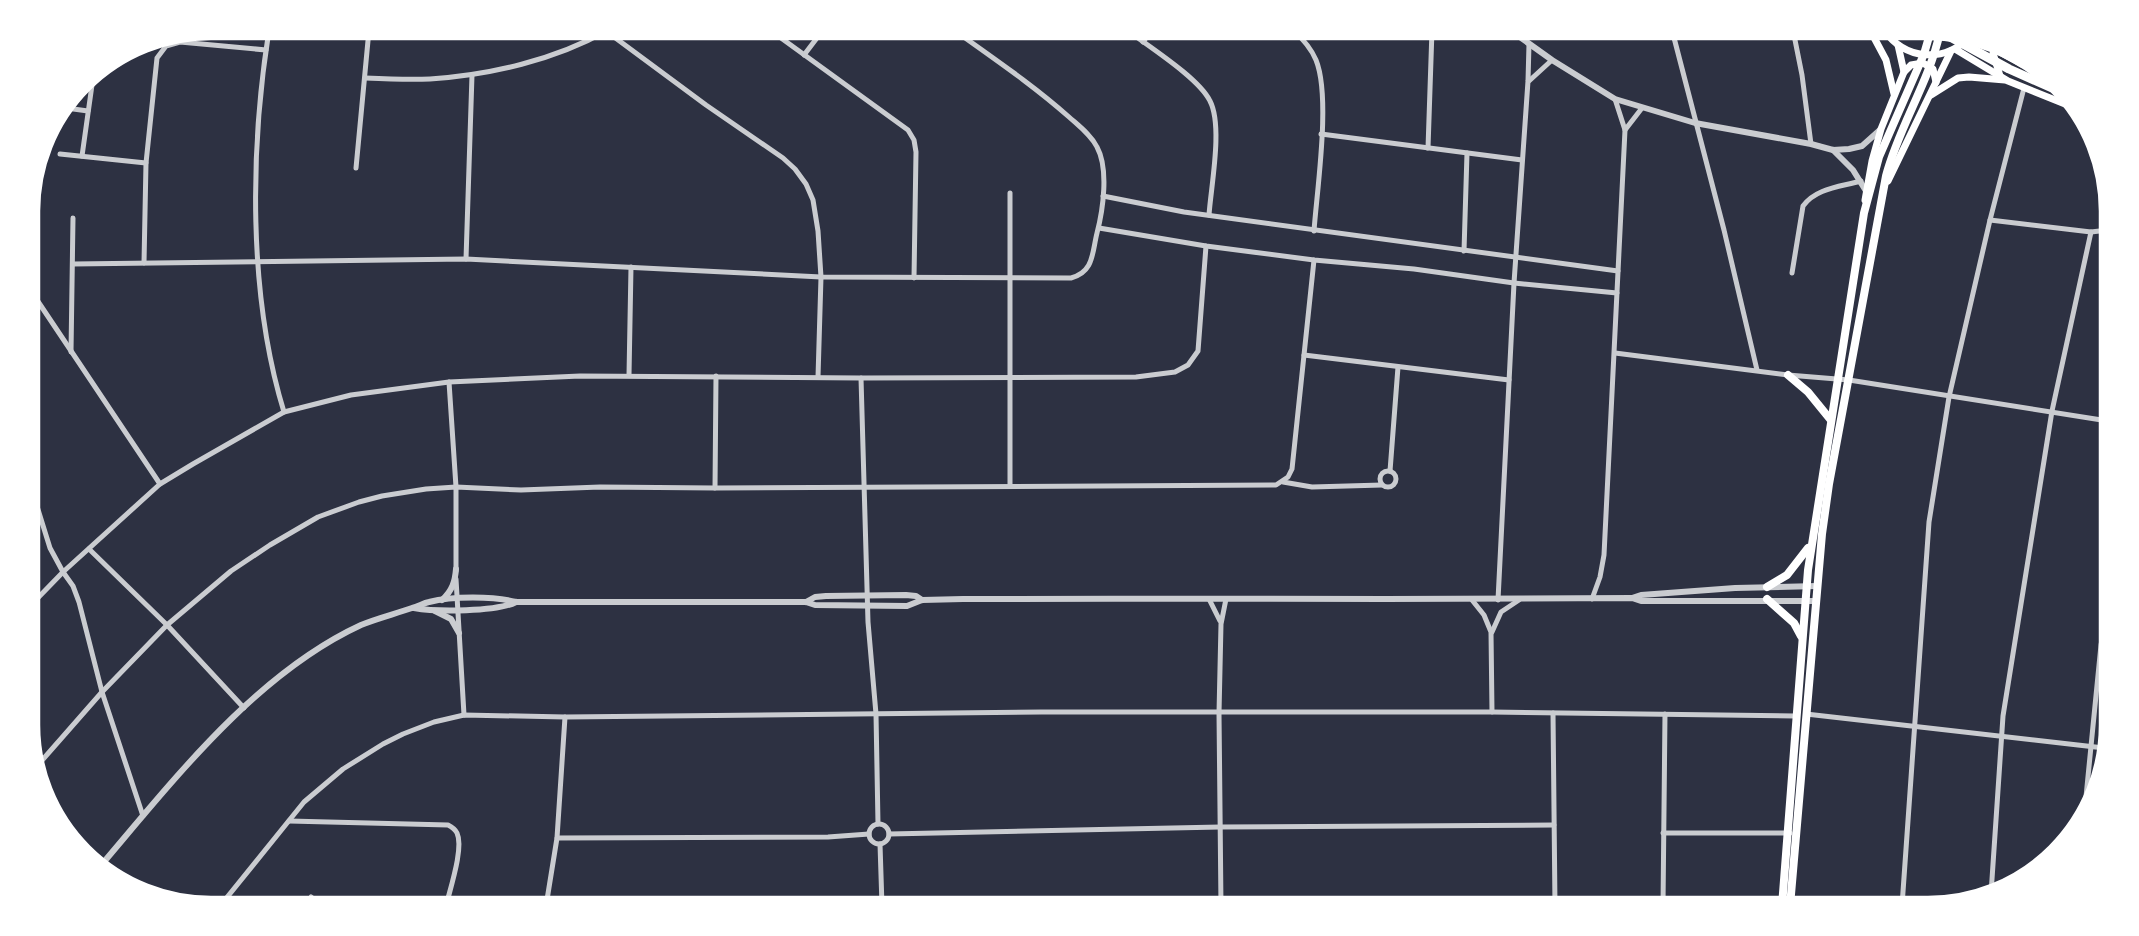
<svg xmlns="http://www.w3.org/2000/svg" width="2139" height="936" viewBox="0 0 2139 936" font-family="'Roboto Condensed',sans-serif">
  <style>
    .lines { fill: none; stroke-linecap: round; stroke-linejoin: round }
    .minor { stroke: #caccd0; stroke-width: 5 }
    .tertiary { stroke: #caccd0; stroke-width: 6 }
    .secondary { stroke: #fff; stroke-width: 7 }
    .primary { stroke: #fff; stroke-width: 8 }
    .trunk { stroke: #fff; stroke-width: 9 }
    .rim { fill: none; stroke: #fff; stroke-width: 2.5 }
  </style>
  <rect width="100%" height="100%" fill="#2d3142"/>
  <g class="lines">
    <g class="minor">
      <path d="M269 30C250 150 248 295 284 412"/>
      <path d="M770 30 908 130 914 140 916 152 914 278"/>
      <path d="M1127 30C1148 46 1199 78 1210 101 1223 126 1211 186 1209 215"/>
      <path d="M1293 30C1303 39 1311 48 1316 60 1331 97 1317 189 1314 231"/>
      <path d="M1672 30 1724 230 1757 370"/>
      <path d="M1793 30 1802 75 1811 144"/>
      <path d="M606 31 706 105 783 158 795 169 806 184 813 200 818 231 821 277 818 377"/>
      <path d="M1143 42 1152 30"/>
      <path d="M804 55 823 30"/>
      <path d="M365 78C386 79 409 80 430 79 490 75 555 60 608 30"/>
      <path d="M1529 81 1552 60"/>
      <path d="M66 108 88 111"/>
      <path d="M1625 130 1642 108"/>
      <path d="M1321 134 1522 160"/>
      <path d="M1428 148 1432 30"/>
      <path d="M60 154 146 163"/>
      <path d="M82 156 92 85"/>
      <path d="M356 168 369 30"/>
      <path d="M1103 196 1184 212 1618 271"/>
      <path d="M30 210H33"/>
      <path d="M1990 220 2091 232 2108 230"/>
      <path d="M1099 228 1206 246 1314 260 1414 269 1514 283 1617 293"/>
      <path d="M1464 251 1467 153"/>
      <path d="M466 259 472 75"/>
      <path d="M144 263 146 163 157 58 166 46 180 42 266 50"/>
      <path d="M73 264 466 259 821 277 1071 278C1094 272 1092 253 1097 233 1103 210 1109 169 1097 147 1091 135 1079 126 1069 117 1033 85 993 58 954 30"/>
      <path d="M1792 273 1803 206C1816 188 1840 187 1861 181"/>
      <path d="M31 291 160 484"/>
      <path d="M71 352 73 218"/>
      <path d="M1615 353 1788 375 1849 380 2108 421"/>
      <path d="M1304 355 1509 380"/>
      <path d="M629 375 631 267"/>
      <path d="M861 378 868 622 876 714 878 824"/>
      <path d="M449 382 456 487V571"/>
      <path d="M1390 471 1398 367"/>
      <circle cx="1388" cy="479" r="8"/>
      <path d="M1283 482 1312 487 1382 485"/>
      <path d="M1010 486V193"/>
      <path d="M31 487 50 548 63 572 73 586 79 602 102 692 143 816"/>
      <path d="M715 488 716 376"/>
      <path d="M89 549 167 625 244 708"/>
      <path d="M456 579 464 715"/>
      <path d="M1209 599 1220 621"/>
      <path d="M1592 599 1600 577 1604 555 1625 130 1615 99"/>
      <path d="M1472 600 1484 615 1491 632 1492 712"/>
      <path d="M1498 600 1514 283 1528 81 1529 44"/>
      <path d="M31 605 63 572 160 484 193 464 284 412 351 395 449 382 580 376 861 378 1136 377 1175 372 1188 365 1198 351 1206 246"/>
      <path d="M1492 632 1501 612 1519 600"/>
      <path d="M1553 713 1555 906"/>
      <path d="M1806 714 2104 748"/>
      <path d="M38 765 102 692 167 625 231 571 270 545 318 517 359 502 382 496 426 489 456 487 521 490 600 487 715 488 1276 485 1288 477 1292 469 1314 260"/>
      <path d="M2085 807 2101 645 2109 602"/>
      <path d="M289 821 448 825C452 827 455 829 457 833 464 848 450 889 446 906"/>
      <circle cx="879" cy="834" r="10"/>
      <path d="M1663 833H1790"/>
      <path d="M889 834 1220 827 1554 825"/>
      <path d="M557 838 828 837 869 834"/>
      <path d="M880 844 882 906"/>
      <path d="M1991 894 2003 716 2052 411 2091 232"/>
      <path d="M311 897 322 906"/>
      <path d="M220 906 304 802 343 769 383 744 403 734 434 722 464 715 565 717 1041 712H1492L1795 716"/>
      <path d="M546 906 557 838 565 717"/>
      <path d="M1221 906 1219 713 1221 624 1226 599"/>
      <path d="M1663 906 1665 714"/>
      <path d="M1902 906 1929 522 1949 397 1990 220 2024 88"/>
    </g>
    <g class="tertiary">
      <path d="M1510 30 1552 60 1615 99 1695 123 1811 144 1833 150 1849 149 1862 146 1881 129"/>
      <path d="M1833 150 1853 170 1866 191"/>
      <path d="M1632 598 1641 595 1735 588 1817 586"/>
      <path d="M442 600C452 591 455 582 456 569"/>
      <path d="M806 602 815 597 826 596 906 595 916 596 922 600"/>
      <path d="M414 608C436 612 497 612 516 602"/>
      <path d="M435 611 451 619 459 633"/>
      <path d="M103 863C176 777 257 673 361 625 378 618 395 614 412 608 418 607 423 603 429 602 452 596 494 596 516 602H806L815 605 907 606 922 600 963 599C1186 598 1409 600 1632 598L1641 601H1816"/>
    </g>
    <g class="secondary">
      <path d="M1870 30 1886 60 1894 94"/>
      <path d="M1884 30C1905 60 1943 63 1969 38"/>
      <path d="M1999 45 1993 53 2000 76"/>
      <path d="M1955 49 2008 81 2075 108"/>
      <path d="M1904 72 1911 65 1923 63 1933 69 1936 82"/>
      <path d="M1931 95 1958 78 1969 77 2005 80"/>
      <path d="M1888 181 1951 51"/>
      <path d="M1865 200 1872 161 1881 129 1904 72 1898 45"/>
    </g>
    <g class="primary">
      <path d="M1788 375 1808 392 1830 419"/>
      <path d="M1767 587 1787 575 1808 548"/>
      <path d="M1767 599 1794 623 1801 636"/>
      <path d="M1782 906 1808 570 1864 213 1879 157 1924 54 1931 30"/>
      <path d="M1790 906 1822 534 1829 484 1886 176C1899 126 1929 83 1940 32"/>
    </g>
    <g class="trunk">
      <path d="M1943 33 2009 69 2061 92"/>
      <path d="M1980 40 2022 63"/>
    </g>
  </g>
  <path d="M0 0H2139V936H0ZM211 39H1928A172 172 0 0 1 2100 211V725A172 172 0 0 1 1928 897H211A172 172 0 0 1 39 725V211A172 172 0 0 1 211 39Z" fill="#fff" fill-rule="evenodd"/>
  <path class="rim" d="M211 39H1928A172 172 0 0 1 2100 211V725A172 172 0 0 1 1928 897H211A172 172 0 0 1 39 725V211A172 172 0 0 1 211 39Z"/>
</svg>
